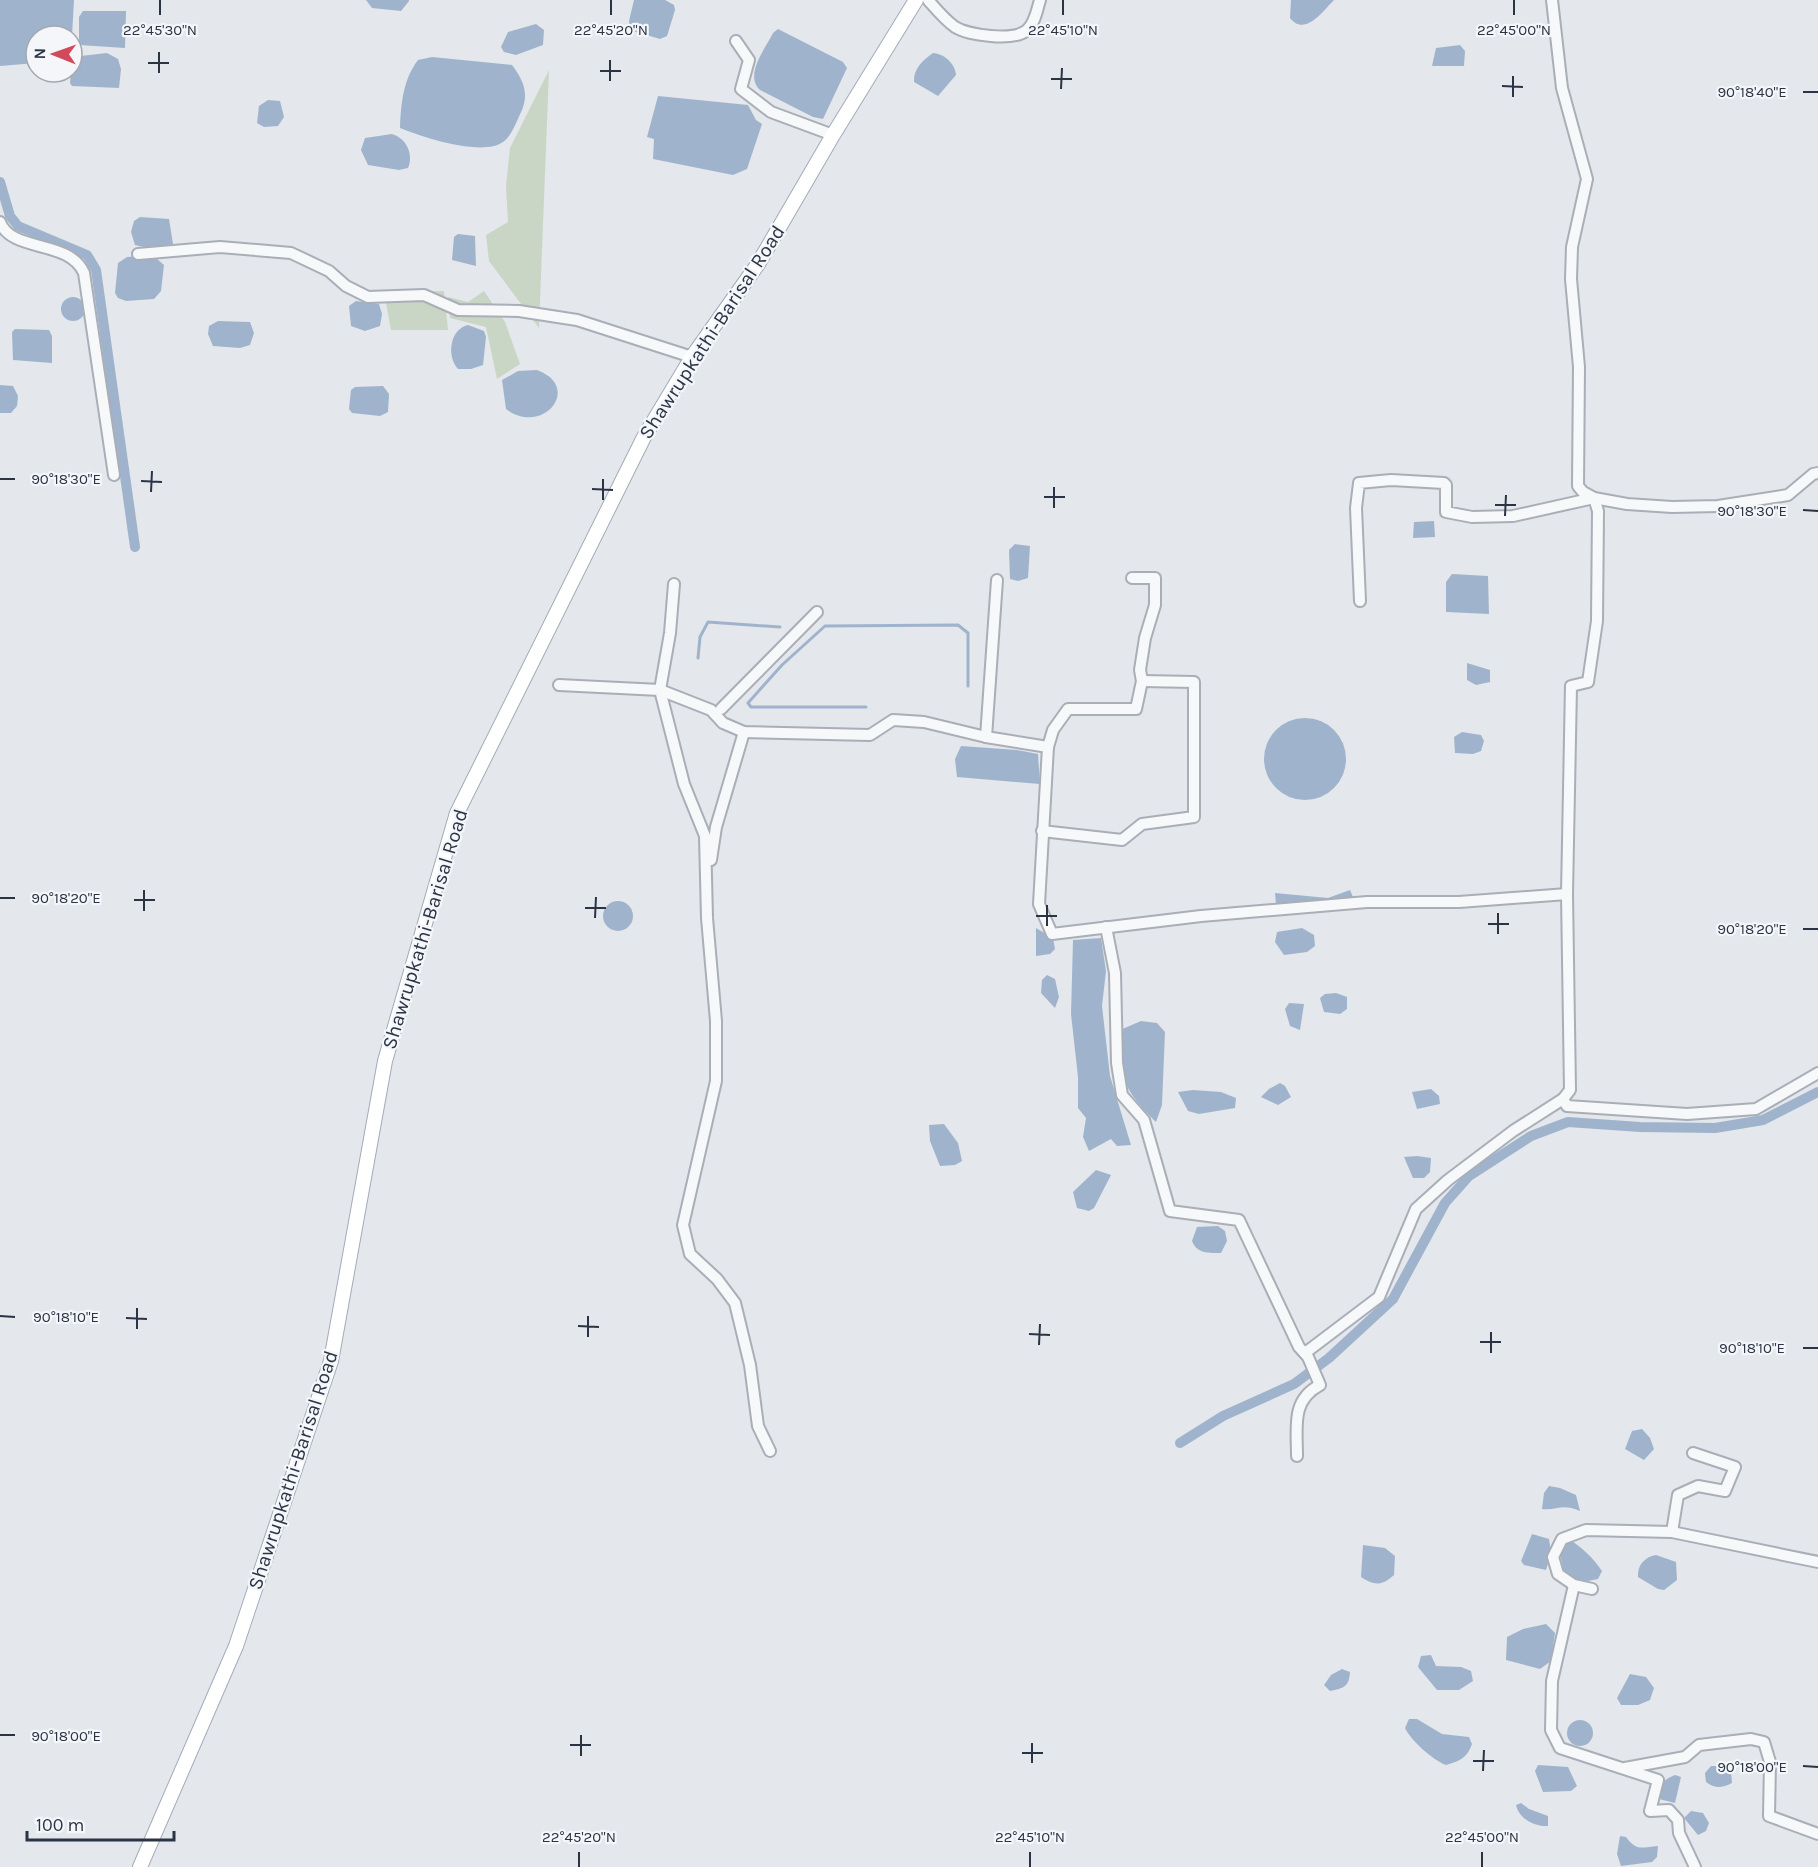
<svg xmlns="http://www.w3.org/2000/svg" width="1818" height="1867" viewBox="0 0 1818 1867" font-family="Karla,sans-serif">
  <style>
    .green { fill: #c9d6c5 }
    .water { fill: #9fb4cc }
    .lines { fill: none; stroke-linecap: round; stroke-linejoin: round }
    .stream { stroke: #9fb4cc; stroke-width: 3 }
    .canal { stroke: #9fb4cc; stroke-width: 10 }
    .minor-casing { stroke: #a9aeb7; stroke-width: 14 }
    .major-casing { stroke: #a3abb8; stroke-width: 16 }
    .minor { stroke: #f7f8fa; stroke-width: 10 }
    .major { stroke: #fff; stroke-width: 14 }
    .ticks { fill: none; stroke: #2b3445; stroke-width: 2 }
    .labels { text-anchor: middle; dominant-baseline: central; stroke-width: 4.5; stroke-linejoin: round; paint-order: stroke }
    .street-label { font-size: 20px; fill: #2b3445; stroke: #f4f6f9 }
    .ticks-label { font-size: 15px; text-anchor: middle; fill: #2b3445; stroke: #f4f6f9; stroke-width: 4.5; stroke-linejoin: round; paint-order: stroke }
  </style>
  <rect width="100%" height="100%" fill="#e4e7ec"/>
  <g class="green">
    <path d="M549 70 539 328 489 261 486 235 508 222 506 186 510 148Z"/>
    <path d="M444 291 448 330H391L384 292Z"/>
    <path d="M484 291 505 322 520 364 497 379 486 327 450 318 448 297 468 302Z"/>
  </g>
  <g class="water">
    <path d="M0 0H74L72 36H36V63L0 66Z"/>
    <path d="M366 0H409V1L401 11 372 8Z"/>
    <path d="M634 0H665L674 5 675 10 667 36 660 39 630 30 629 21Z"/>
    <path d="M1291 0H1334C1323 11 1305 37 1290 18Z"/>
    <path d="M83 11H126L125 48 79 45V17Z"/>
    <path d="M536 24 544 30 543 45 516 55 504 52 501 47 508 32Z"/>
    <path d="M778 29 843 62 847 68 823 119 813 117 760 90C744 75 765 49 773 33Z"/>
    <path d="M1460 45 1465 51 1464 66H1432L1436 48Z"/>
    <path d="M107 53 118 59 121 69 119 88 72 86 70 83 72 57Z"/>
    <path d="M933 53C945 54 955 64 956 75L938 96 914 82C913 69 923 60 933 53Z"/>
    <path d="M432 57 512 65C523 79 529 93 522 110 517 120 512 136 503 142 482 157 422 137 400 128 401 103 403 80 418 60Z"/>
    <path d="M658 96 748 105 756 120 762 124 747 169 733 175 653 159 654 139 647 137Z"/>
    <path d="M268 100 280 101 284 117 278 126 264 127 257 123 259 106Z"/>
    <path d="M392 134C406 138 414 154 408 168L399 170 368 165 361 150 365 138Z"/>
    <path d="M140 217 169 219 173 244 148 248 135 245 131 232 134 221Z"/>
    <path d="M458 234 475 236 476 266 452 260 454 237Z"/>
    <path d="M143 256 157 259 164 265 161 291 154 299 126 301 118 298 115 293 118 263 127 257Z"/>
    <circle cx="73" cy="309" r="12"/>
    <path d="M356 301 379 304 382 314 380 326 365 331 351 326 349 306Z"/>
    <path d="M218 321 250 322 254 333 250 345 240 348 213 346 208 334 209 326Z"/>
    <path d="M468 325 484 331 486 337 483 365 471 369H458C446 356 450 329 468 325Z"/>
    <path d="M15 329 49 330 52 336V363L13 360 12 332Z"/>
    <path d="M537 370C583 387 543 437 506 409L502 380 518 371Z"/>
    <path d="M0 385 13 386 18 396 17 406 11 413H0Z"/>
    <path d="M383 386 389 394 388 412 380 416 352 413 349 409 351 390 355 387Z"/>
    <path d="M1434 521 1435 537 1413 538 1414 522Z"/>
    <path d="M1015 544 1030 546 1028 578 1018 581 1010 579 1009 550Z"/>
    <path d="M1452 574 1488 576 1489 614 1446 612V582Z"/>
    <path d="M1467 663 1490 670V682L1476 685 1467 680Z"/>
    <circle cx="1305" cy="759" r="41"/>
    <path d="M1462 732 1481 735 1484 741 1481 751 1473 754 1455 753 1454 737Z"/>
    <path d="M961 746 1017 750 1038 754 1040 784 957 777 955 759Z"/>
    <path d="M1350 890 1353 897 1343 901 1285 905 1276 904 1275 893 1328 898Z"/>
    <circle cx="618" cy="916" r="15"/>
    <path d="M1036 928 1053 938 1055 949 1050 954 1036 956Z"/>
    <path d="M1302 928 1314 935 1315 946 1307 952 1284 955 1275 942 1277 932Z"/>
    <path d="M1101 938 1106 971 1102 1006 1110 1076 1131 1145 1117 1146 1111 1139 1089 1151 1083 1137 1086 1118 1078 1108V1077L1071 1014 1073 940Z"/>
    <path d="M1047 975 1055 979 1059 997 1055 1008 1041 993 1042 980Z"/>
    <path d="M1336 993 1347 997V1009L1340 1014 1324 1012 1320 998 1325 994Z"/>
    <path d="M1289 1003 1304 1004 1300 1030 1290 1026 1285 1009Z"/>
    <path d="M1141 1021 1157 1023 1165 1032 1162 1105 1156 1122C1120 1086 1122 1079 1120 1030Z"/>
    <path d="M1280 1083 1285 1086 1291 1097 1278 1105 1261 1097 1269 1089Z"/>
    <path d="M1431 1089 1439 1096 1440 1104 1417 1109 1412 1092Z"/>
    <path d="M1193 1090 1221 1092 1236 1098 1235 1108 1199 1114 1188 1111 1178 1092Z"/>
    <path d="M944 1124 958 1143 962 1161 955 1165 940 1166 930 1141 929 1125Z"/>
    <path d="M1417 1156 1431 1158 1430 1172 1424 1178H1413L1404 1157Z"/>
    <path d="M1096 1170 1111 1175 1094 1208 1089 1211 1077 1208 1073 1192Z"/>
    <path d="M1218 1226 1225 1231 1227 1241 1221 1253C1209 1253 1197 1254 1192 1241L1197 1227Z"/>
    <path d="M1642 1429 1650 1438 1654 1449 1644 1460 1625 1449 1632 1431Z"/>
    <path d="M1549 1486 1560 1488 1576 1495 1580 1511C1561 1503 1557 1511 1542 1509L1544 1493Z"/>
    <path d="M1532 1534 1549 1539 1551 1554 1546 1570 1524 1565 1521 1561Z"/>
    <path d="M1570 1540C1583 1548 1593 1558 1602 1571L1598 1579 1583 1582 1564 1574 1560 1553Z"/>
    <path d="M1363 1545 1385 1548 1395 1556 1394 1575C1382 1586 1374 1586 1361 1577Z"/>
    <path d="M1656 1555 1676 1562 1677 1580 1664 1590 1658 1589 1638 1577C1637 1565 1645 1557 1656 1555Z"/>
    <path d="M1546 1624 1555 1633 1551 1661 1540 1669 1506 1660 1507 1637 1523 1629Z"/>
    <path d="M1431 1655 1436 1666 1461 1667 1471 1671 1473 1681 1459 1690H1437L1418 1667 1421 1656Z"/>
    <path d="M1342 1669 1350 1672C1349 1687 1344 1688 1330 1691L1324 1685 1331 1675Z"/>
    <path d="M1630 1674 1646 1677 1654 1688 1650 1700 1638 1705H1621L1617 1698Z"/>
    <path d="M1409 1719H1417L1442 1734 1469 1737 1472 1744C1467 1758 1460 1761 1446 1765 1433 1760 1411 1741 1405 1728Z"/>
    <circle cx="1580" cy="1733" r="13"/>
    <path d="M1538 1765 1568 1767 1577 1786 1571 1791 1543 1792 1535 1771Z"/>
    <path d="M1711 1766H1725L1731 1772 1732 1783C1722 1788 1715 1789 1706 1782L1705 1773Z"/>
    <path d="M1675 1775 1681 1777 1675 1803 1659 1799C1659 1785 1662 1780 1675 1775Z"/>
    <path d="M1521 1803 1529 1809 1548 1816V1826C1535 1827 1519 1819 1516 1805Z"/>
    <path d="M1691 1811 1703 1813 1709 1823 1706 1831 1698 1835 1684 1818Z"/>
    <path d="M1620 1836 1626 1837C1637 1852 1642 1847 1658 1846L1657 1857 1652 1862 1621 1866 1617 1854Z"/>
  </g>
  <g class="lines">
    <g class="stream">
      <path d="M698 658 700 637 708 622 780 627"/>
      <path d="M866 707H751L748 703 782 665 825 626 958 625 968 633V686"/>
    </g>
    <g class="canal">
      <path d="M0 182 10 216 18 226 87 255 96 270 135 547"/>
      <path d="M1180 1443 1223 1416 1294 1384 1329 1358 1393 1299 1445 1203 1469 1176 1531 1136 1568 1122 1640 1127 1715 1128 1763 1120 1818 1092"/>
    </g>
    <g class="minor-casing">
      <g id="minor">
        <path d="M928 0C936 9 945 20 955 27 968 35 1014 42 1027 30 1035 23 1037 10 1040 0"/>
        <path d="M736 41 749 60 741 89 771 112 833 135"/>
        <path d="M0 222C12 253 69 239 84 273L114 475"/>
        <path d="M138 254 220 247 291 253 329 271 346 286 368 297 424 295 458 310 519 311 577 320 692 357"/>
        <path d="M674 584 670 633 660 690 711 710 723 723 744 732 870 735 893 720 924 722 986 737 1048 747 1039 904 1052 934 1201 916 1367 902H1459L1567 894"/>
        <path d="M1360 601 1356 508 1359 483 1391 480 1444 483 1446 485V512L1472 517 1513 516 1594 498 1627 504 1672 507 1718 506 1788 495 1813 474 1818 473"/>
        <path d="M559 685 660 690 684 784 705 836 707 918 716 1021V1081L683 1225 690 1254 717 1279 735 1303 750 1365 758 1426 770 1451"/>
        <path d="M721 709 817 612"/>
        <path d="M986 737 997 580"/>
        <path d="M1048 747 1053 730 1068 709H1136L1142 681 1140 670 1145 638 1155 605V578H1132"/>
        <path d="M1042 831 1122 840 1142 824 1194 817V682L1142 681"/>
        <path d="M711 860 716 827 744 732"/>
        <path d="M1106 927 1115 973 1117 1063 1122 1095 1144 1120 1170 1211 1239 1220 1299 1347 1308 1357 1320 1385C1291 1400 1297 1427 1297 1456"/>
        <path d="M1563 1099 1567 1106 1687 1114 1756 1109 1818 1073"/>
        <path d="M1305 1353 1379 1297 1416 1209 1448 1180 1513 1131 1563 1099 1570 1090 1567 894 1571 686 1588 682 1597 621 1598 511 1594 498 1583 492 1578 486 1579 367 1571 279 1572 247 1587 179 1562 88 1552 0"/>
        <path d="M1672 1532 1678 1495 1698 1486 1725 1491 1735 1467 1693 1453"/>
        <path d="M1574 1585 1552 1681 1551 1730 1560 1748 1658 1780 1650 1811 1669 1810 1678 1820 1679 1833 1695 1867"/>
        <path d="M1592 1589 1574 1585 1558 1574 1553 1557 1562 1539 1586 1530 1672 1532 1818 1562"/>
        <path d="M1625 1768 1685 1757 1699 1745 1751 1739 1764 1742 1770 1762 1769 1816 1818 1834"/>
      </g>
    </g>
    <g class="major-casing">
      <path id="major" d="M140 1867 236 1646 331 1361 385 1061 457 813 644 437 692 357 758 264 833 135 916 0"/>
    </g>
    <use href="#minor" class="minor"/>
    <use href="#major" class="major"/>
  </g>
  <path class="ticks" d="M160 15V0M611 15V0M1063 15V0M1514 15V0M148 63H169M600 71H621M159 73V52M1051 79H1072M610 81V60M1502 86 1523 87M1061 89 1062 68M1803 92H1818M1513 97V76M0 479H15M141 481 162 482M592 489 613 490M151 492 152 471M1044 497H1065M603 500V479M1495 505H1516M1054 508V487M1803 510 1818 511M1505 516 1506 495M0 898H15M134 900H155M585 908H606M144 911V890M1036 916H1057M595 918 596 897M1488 924H1509M1047 926V905M1803 929H1818M1498 934V913M0 1316 15 1317M126 1318 147 1319M578 1326 599 1327M137 1329V1308M1029 1334 1050 1335M588 1337V1316M1480 1342H1501M1039 1345 1040 1324M1803 1348H1818M1491 1353V1332M0 1735H15M570 1745H591M1022 1753H1043M581 1756V1735M1473 1761H1494M1032 1763V1743M1803 1766 1818 1767M1483 1771 1484 1750M579 1867V1852M1030 1867V1852M1482 1867V1852"/>
  <g class="labels">
    <g class="street-label">
      <text transform="translate(712 332) rotate(-57)">Shawrupkathi-Barisal Road</text>
      <text transform="translate(425 929) rotate(-73)">Shawrupkathi-Barisal Road</text>
      <text transform="translate(293 1470) rotate(-72)">Shawrupkathi-Barisal Road</text>
    </g>
  </g>
  <g class="ticks-label">
    <text x="160" y="35">22°45'30"N</text>
    <text x="611" y="35">22°45'20"N</text>
    <text x="1063" y="35">22°45'10"N</text>
    <text x="1514" y="35">22°45'00"N</text>
    <text x="1752" y="97">90°18'40"E</text>
    <text x="66" y="484">90°18'30"E</text>
    <text x="1752" y="516">90°18'30"E</text>
    <text x="66" y="903">90°18'20"E</text>
    <text x="1752" y="934">90°18'20"E</text>
    <text x="66" y="1322">90°18'10"E</text>
    <text x="1752" y="1353">90°18'10"E</text>
    <text x="66" y="1741">90°18'00"E</text>
    <text x="1752" y="1772">90°18'00"E</text>
    <text x="579" y="1842">22°45'20"N</text>
    <text x="1030" y="1842">22°45'10"N</text>
    <text x="1482" y="1842">22°45'00"N</text>
  </g>
  <g transform="translate(54 54) rotate(271)"><circle r="28" fill="#f4f6f9" stroke="#a4a8b1" stroke-width="1.5"/>
  <path d="M0-4.5L10 22L0 15L-10 22Z" fill="#d1495b"/>
  <text y="-9" font-size="16" font-weight="bold" text-anchor="middle" fill="#2b3445">N</text>
  </g>
  <path d="M27 1831v9h147v-9" fill="none" stroke="#2b3445" stroke-width="3"/>
  <text x="36" y="1831" font-size="18" fill="#2b3445" stroke="#f4f6f9" stroke-width="4.5" paint-order="stroke">100 m</text>
</svg>
